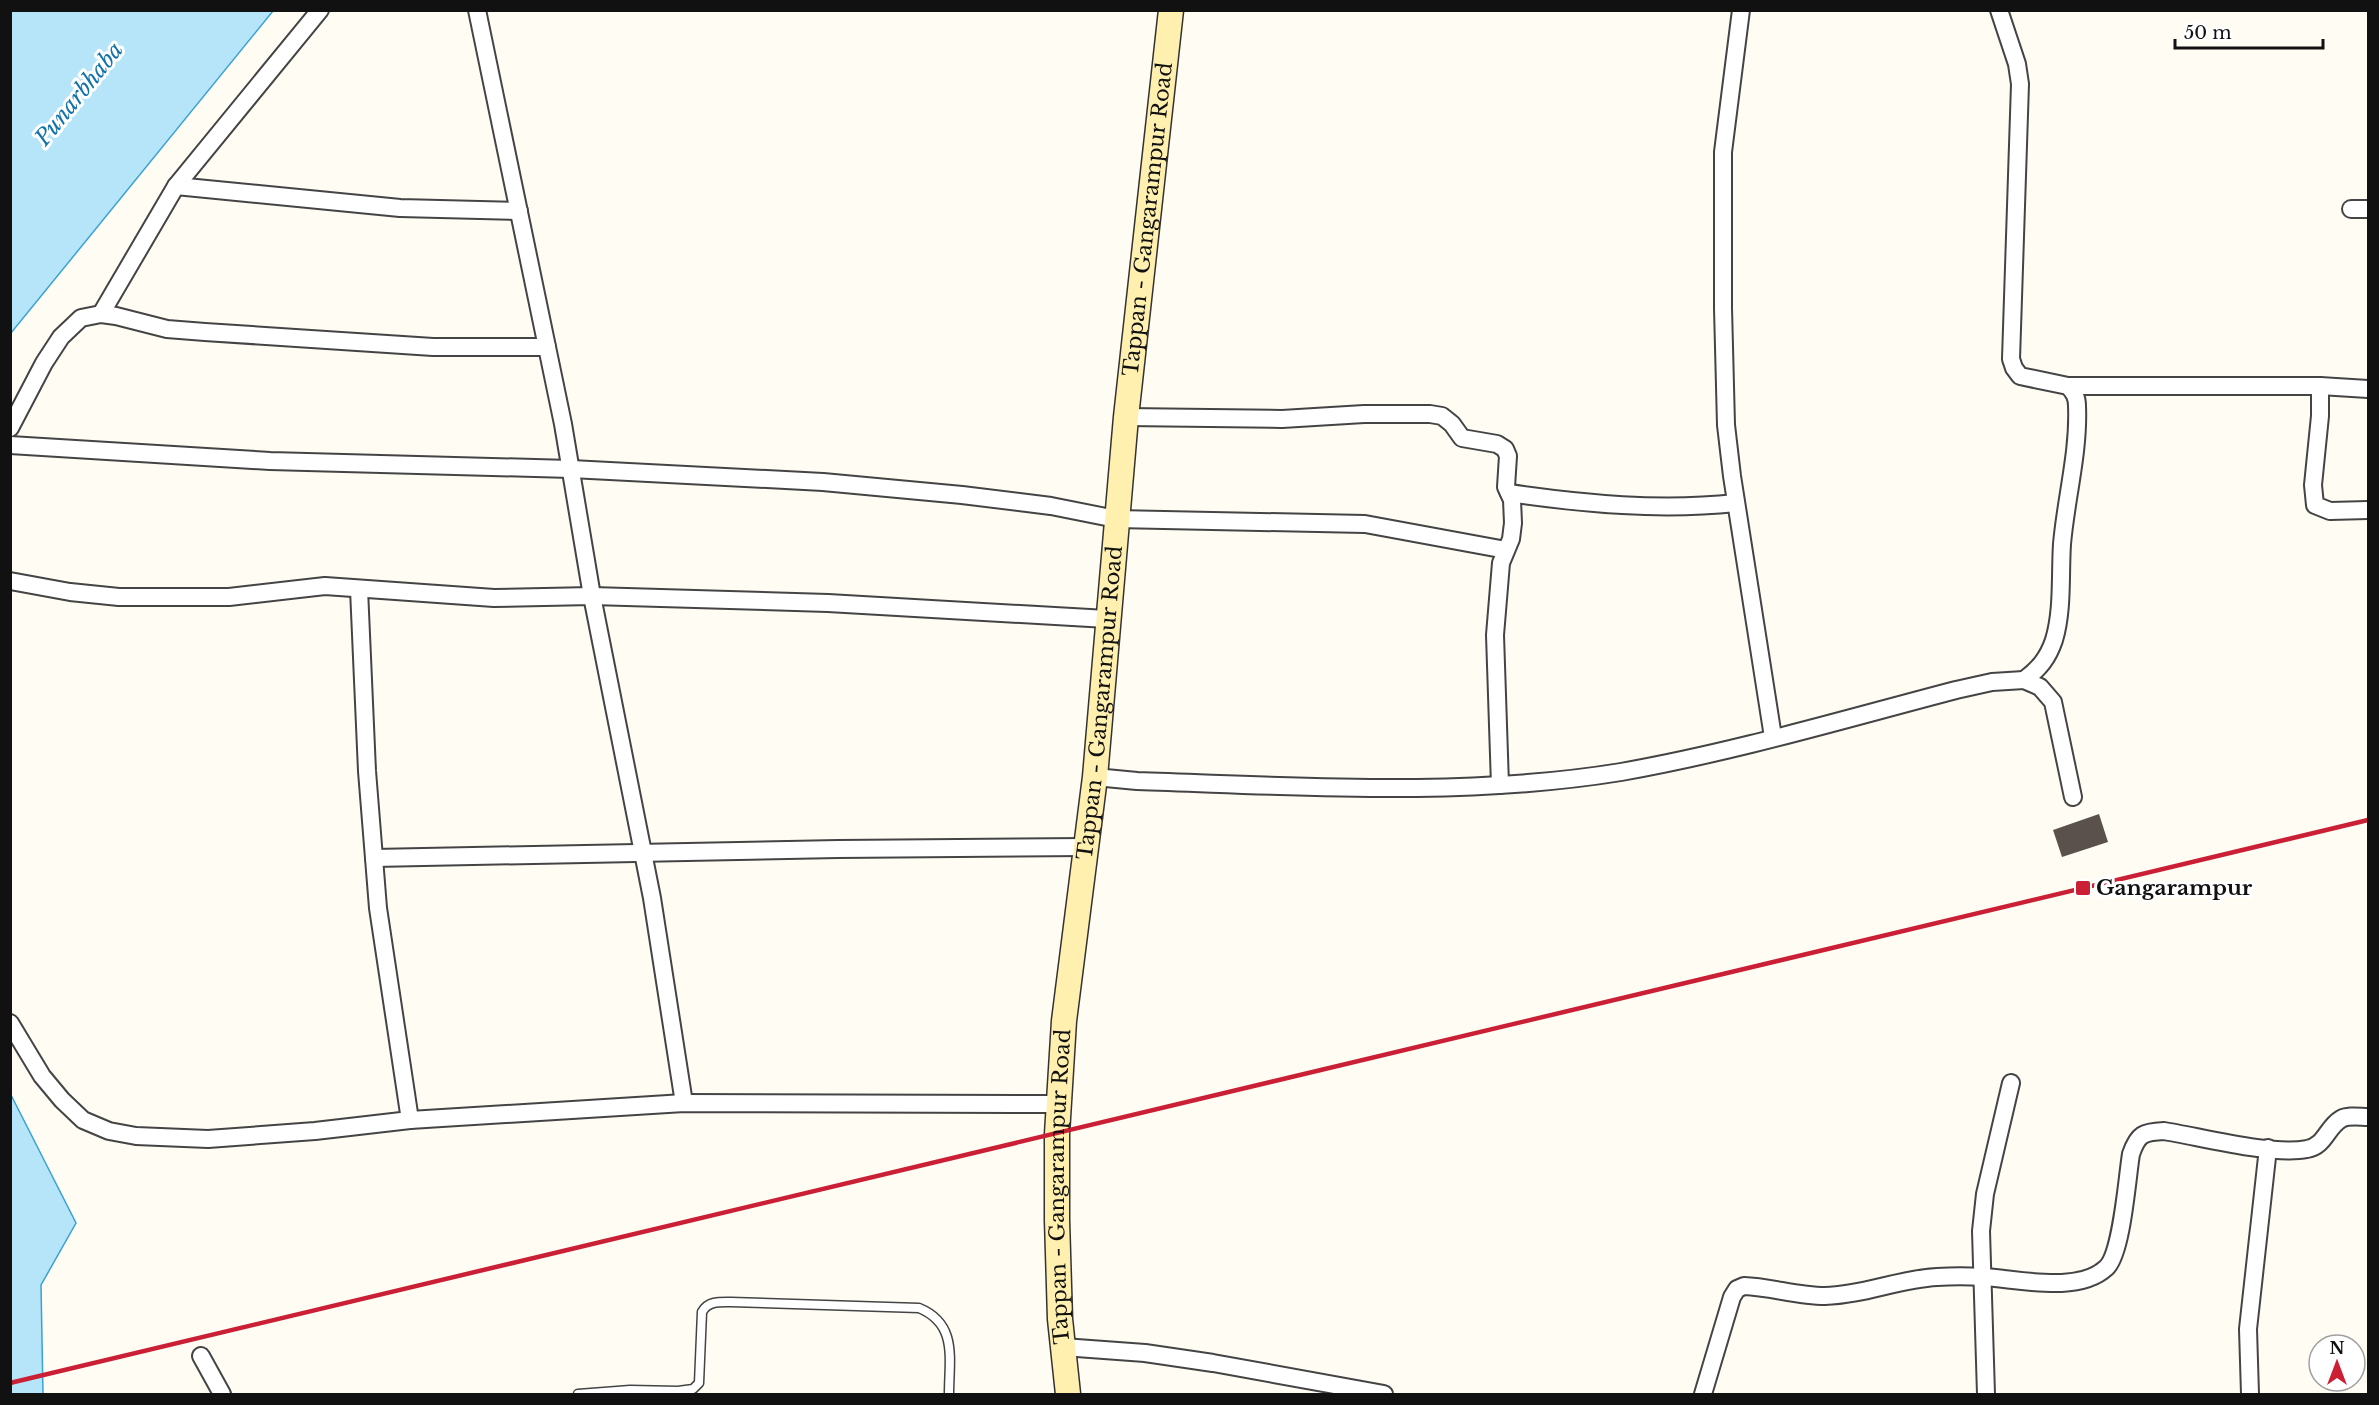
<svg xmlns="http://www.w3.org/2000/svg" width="2379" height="1405" viewBox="0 0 2379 1405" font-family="'Libre Baskerville',serif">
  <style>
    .water { fill: #b6e5f9; stroke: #38a2d5; stroke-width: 1.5 }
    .building { fill: #5a514c }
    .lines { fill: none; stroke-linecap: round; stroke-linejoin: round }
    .service-casing { stroke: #444; stroke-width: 11 }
    .minor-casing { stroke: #444; stroke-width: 20 }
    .secondary-casing { stroke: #333; stroke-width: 27 }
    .service { stroke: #fff; stroke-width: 8 }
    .minor { stroke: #fff; stroke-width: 16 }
    .secondary { stroke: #fff0af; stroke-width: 24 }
    .rail { stroke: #ca1f34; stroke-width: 4.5 }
    .poi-dot { fill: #ca1f34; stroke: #fff; stroke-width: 2 }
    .labels { text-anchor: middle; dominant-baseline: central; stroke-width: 6; stroke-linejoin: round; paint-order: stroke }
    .street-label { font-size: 21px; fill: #111; stroke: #fff }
    .poi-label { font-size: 21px; font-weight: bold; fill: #111; stroke: #fff; text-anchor: start }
    .water-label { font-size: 22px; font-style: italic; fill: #1173ab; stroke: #fff }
  </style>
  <rect width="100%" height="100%" fill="#fffcf4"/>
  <g class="water">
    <path d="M11 10 273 11 11 333 10 11Z"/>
    <path d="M10 1093 76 1223 41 1285 43 1394H11Z"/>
  </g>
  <path class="building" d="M2099 814 2108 842 2062 857 2053 830Z"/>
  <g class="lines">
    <g class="service-casing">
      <path id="service" d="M578 1394 630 1390 678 1391 693 1389 699 1383 702 1312C708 1301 719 1302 731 1302L919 1308C958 1324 949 1359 949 1394"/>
    </g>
    <g class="minor-casing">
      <g id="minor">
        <path d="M477 10 563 424 592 596 652 898 684 1103"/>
        <path d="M1741 10 1723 152V308L1726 425 1732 476 1773 737"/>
        <path d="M1999 10 2017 64 2020 84 2011 359 2014 368 2020 376 2068 386C2074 392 2077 397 2077 406 2079 452 2066 498 2062 544 2060 575 2063 610 2054 640 2048 658 2039 669 2024 680"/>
        <path d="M176 186 400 208 519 211"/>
        <path d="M2351 209H2368"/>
        <path d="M101 314 176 186 320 10"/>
        <path d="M2068 386H2320L2368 389"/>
        <path d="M2320 386V416L2313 485 2315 505 2330 511 2368 510"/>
        <path d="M1126 417 1282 419 1364 414H1430L1442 416 1452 424 1462 438 1497 444 1505 449 1508 456 1506 487 1512 500 1513 523 1511 539 1501 563 1495 635 1500 785"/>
        <path d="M10 428 44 363 61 337 81 318 101 314 116 316 167 329 205 332 433 347H547"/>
        <path d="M10 445 270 461 571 469 823 482 962 495 1051 506 1116 519 1365 524 1506 550"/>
        <path d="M1509 493C1585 504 1660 511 1736 503"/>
        <path d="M10 581 70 592 119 597H229L325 586 494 598 592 596 828 603 1107 619"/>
        <path d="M359 589 367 771 378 908 410 1120"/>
        <path d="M1095 777 1137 781C1298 786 1461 798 1621 772 1734 752 1845 719 1956 690L1992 682 2024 680 2040 687 2053 702 2073 797"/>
        <path d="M374 858 838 849 1086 847"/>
        <path d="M10 1023 42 1076 62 1100 83 1120 109 1131 136 1136 208 1139 315 1131 410 1120 684 1103 1059 1104"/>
        <path d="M1063 1347 1145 1353 1213 1363 1384 1394"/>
        <path d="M201 1356 222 1394"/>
        <path d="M1703 1394 1732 1297 1737 1289 1744 1286C1771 1287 1797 1296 1825 1296 1863 1295 1899 1279 1937 1277 1952 1276 1968 1276 1983 1277 2018 1279 2078 1294 2106 1268 2122 1254 2127 1178 2131 1154 2138 1134 2143 1132 2164 1131 2201 1137 2273 1156 2307 1149 2325 1146 2327 1127 2341 1119 2348 1115 2360 1117 2368 1117"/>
        <path d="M1986 1394 1981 1231 1985 1194 2011 1083"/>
        <path d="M2250 1394 2248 1329 2268 1148"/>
      </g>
    </g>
    <g class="secondary-casing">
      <g id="secondary">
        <path id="s1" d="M1068 1394 1060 1319 1057 1220V1134L1064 1021 1095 777 1126 417 1171 10"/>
      </g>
    </g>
    <use href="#service" class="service"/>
    <use href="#minor" class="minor"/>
    <use href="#secondary" class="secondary"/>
    <path class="rail" d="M10 1383 2368 820"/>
  </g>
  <rect class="poi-dot" x="2075" y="880" width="16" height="16" rx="3"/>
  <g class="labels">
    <g class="street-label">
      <text stroke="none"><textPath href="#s1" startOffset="1180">Tappan - Gangarampur Road</textPath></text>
      <text stroke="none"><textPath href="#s1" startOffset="694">Tappan - Gangarampur Road</textPath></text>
      <text stroke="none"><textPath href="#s1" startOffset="208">Tappan - Gangarampur Road</textPath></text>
    </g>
    <g class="poi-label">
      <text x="2096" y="888">Gangarampur</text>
    </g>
    <g class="water-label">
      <text transform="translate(79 94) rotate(-51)">Punarbhaba</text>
    </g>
  </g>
  <rect width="2379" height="1405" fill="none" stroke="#111111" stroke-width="24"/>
  <g transform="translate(2337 1363)"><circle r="28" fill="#ffffff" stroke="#a0a0a0" stroke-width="1.5"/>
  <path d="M0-4.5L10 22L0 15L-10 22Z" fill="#ca1f34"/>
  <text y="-9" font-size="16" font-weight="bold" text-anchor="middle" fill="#111111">N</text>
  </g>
  <path d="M2175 39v9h148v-9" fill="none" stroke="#111111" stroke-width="3"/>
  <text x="2184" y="39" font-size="18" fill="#111111" stroke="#ffffff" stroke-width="4.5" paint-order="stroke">50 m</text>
</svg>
